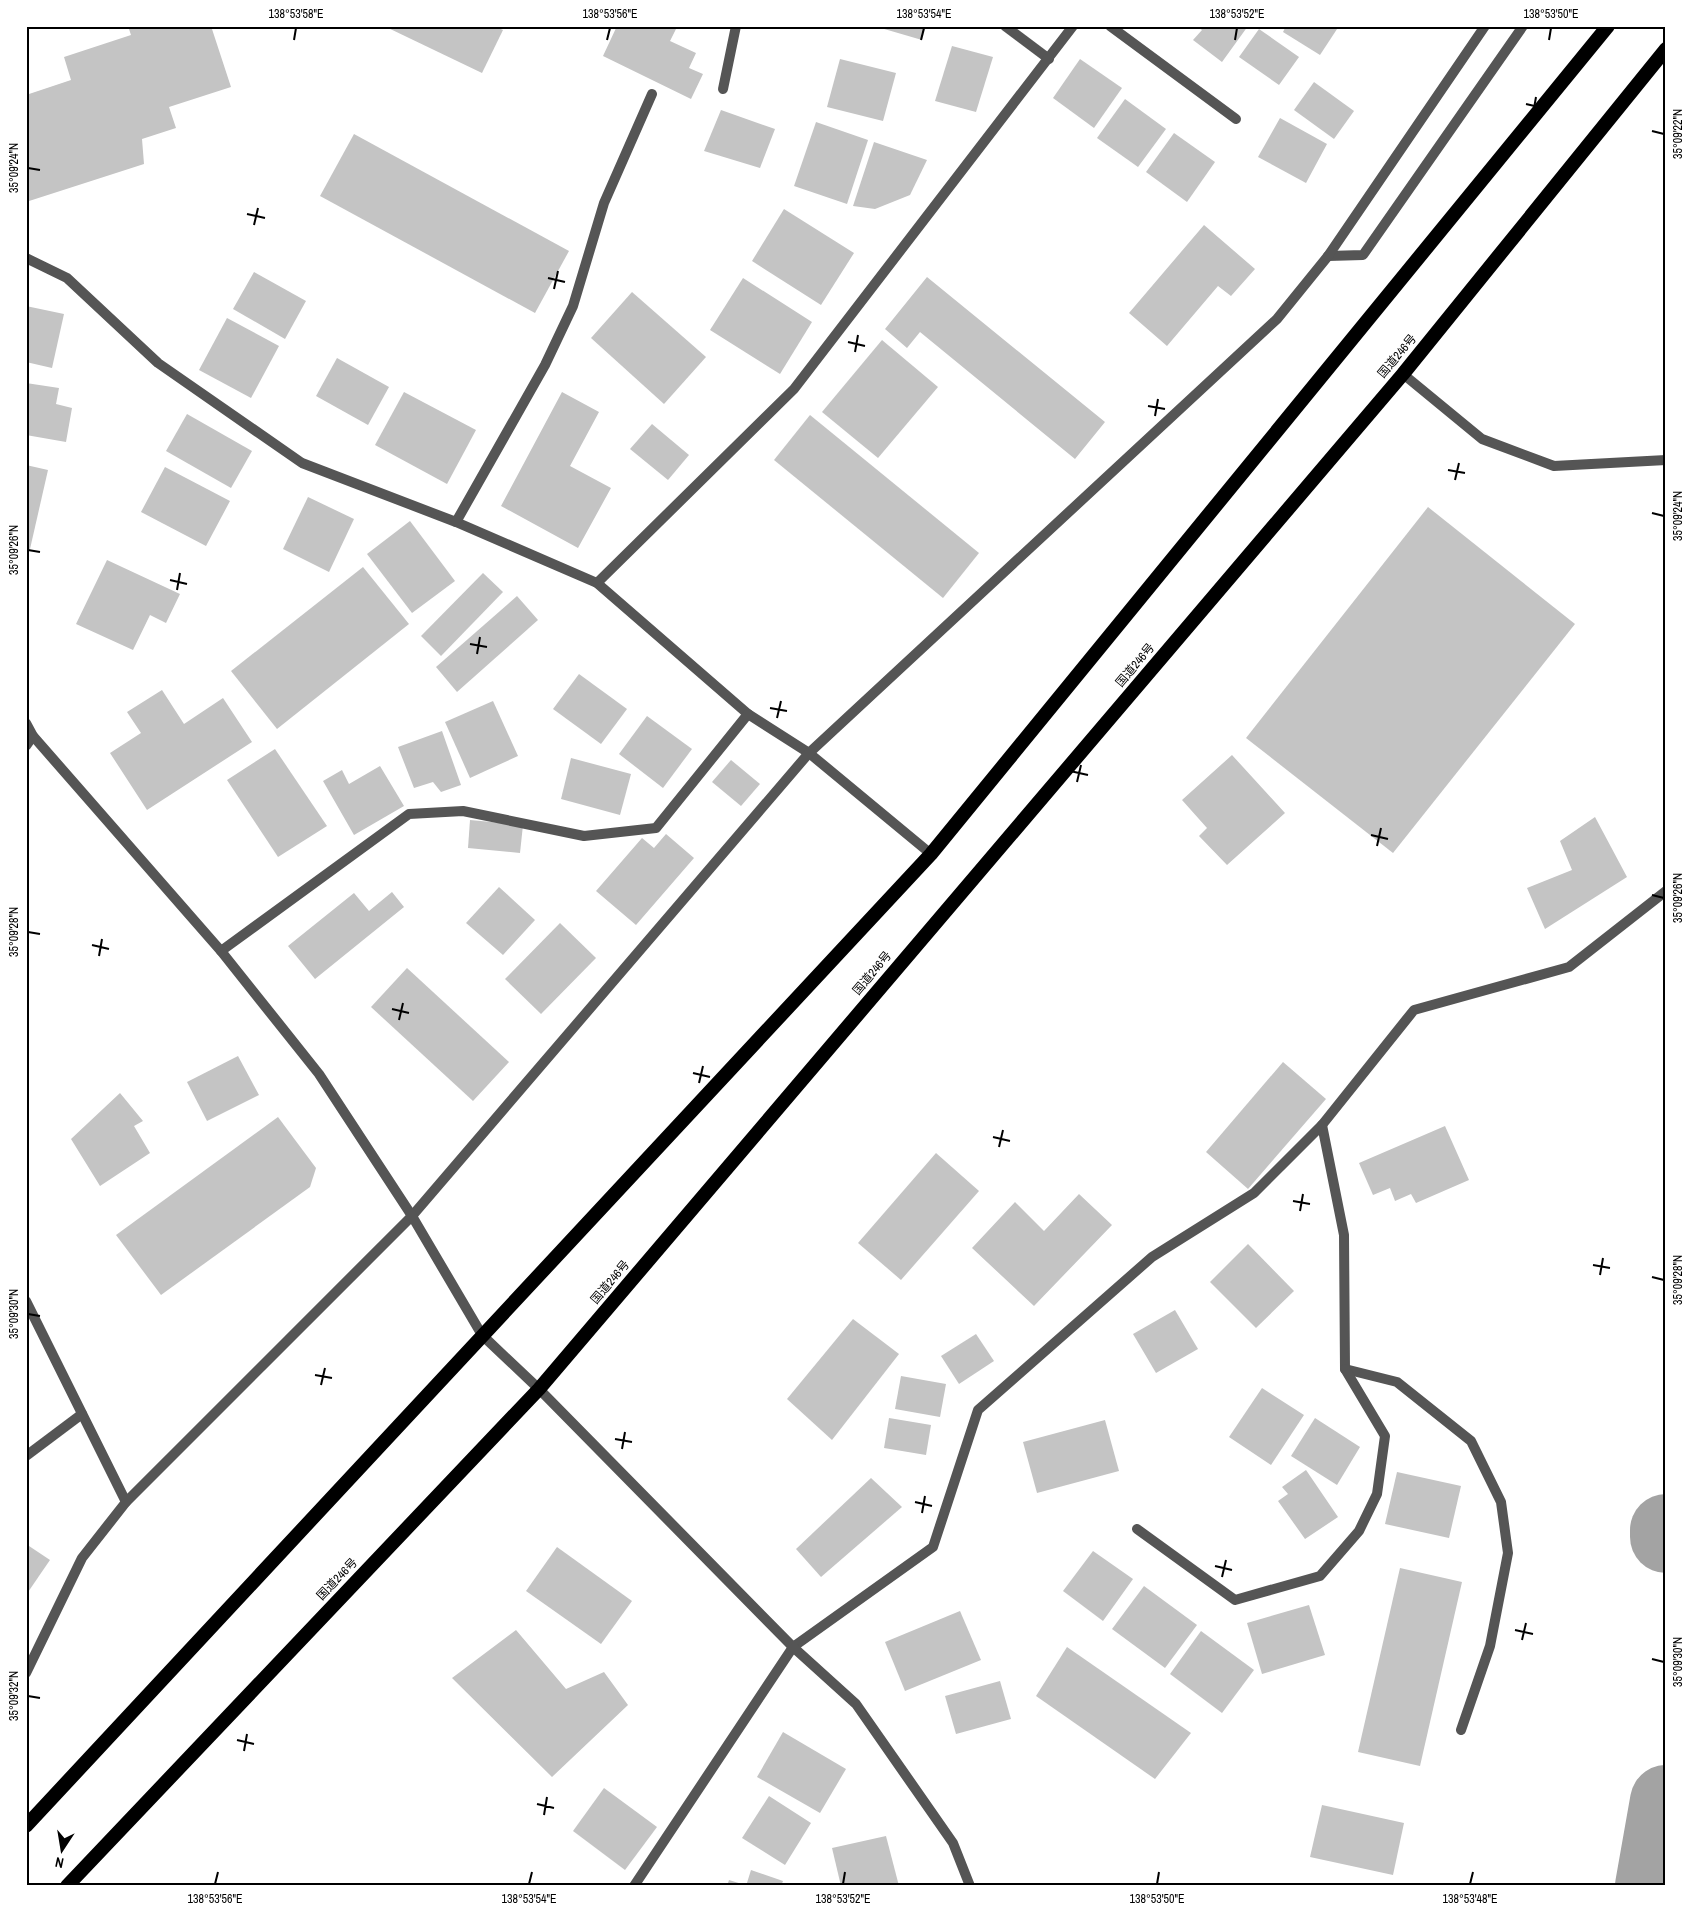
<svg xmlns="http://www.w3.org/2000/svg" width="1692" height="1912" viewBox="0 0 1692 1912" font-family="'Archivo Narrow','Noto Sans JP',sans-serif">
  <style>
    .green { fill: #dcdcdc }
    .lines { fill: none; stroke-linecap: round; stroke-linejoin: round }
    .river { stroke: #a3a3a3; stroke-width: 72 }
    .building { fill: #c4c4c4 }
    .service { stroke: #555; stroke-width: 10 }
    .minor { stroke: #555; stroke-width: 10 }
    .tertiary { stroke: #555; stroke-width: 10 }
    .trunk { stroke: #000; stroke-width: 14 }
    .ticks { fill: none; stroke: #000; stroke-width: 2 }
    .labels { text-anchor: middle; dominant-baseline: central; stroke-width: 5; stroke-linejoin: round; paint-order: stroke }
    .street-label { font-size: 12px; fill: #000; stroke: #fff }
    .neatline { fill: none; stroke: #000; stroke-width: 2 }
    .ticks-label { font-size: 12px; text-anchor: middle; fill: #000 }
  </style>
  <rect width="100%" height="100%" fill="#fff"/>
  <path class="green" d="M1666 1767V1886H1627L1665 1768Z"/>
  <g class="lines">
    <g class="river">
      <path d="M1666 1530V1537"/>
      <path d="M1651 1886 1666 1801"/>
    </g>
  </g>
  <g class="building">
    <path d="M128 26H211L231 87 169 107 176 128 142 139 144 164 26 202V95L71 80 64 57 131 35Z"/>
    <path d="M384 26H494L503 30 482 73Z"/>
    <path d="M617 26H671L676 29 670 41 696 53 689 68 703 74 691 99 603 56Z"/>
    <path d="M874 26H926L922 40Z"/>
    <path d="M1197 26H1248L1222 62 1193 40 1202 30Z"/>
    <path d="M1286 26H1339L1320 55 1283 32Z"/>
    <path d="M1259 29 1299 57 1279 85 1239 57Z"/>
    <path d="M952 46 993 57 976 112 935 101Z"/>
    <path d="M840 59 896 73 883 121 827 107Z"/>
    <path d="M1080 59 1122 88 1094 128 1053 98Z"/>
    <path d="M1314 82 1354 111 1334 139 1294 110Z"/>
    <path d="M1125 99 1166 129 1138 167 1097 138Z"/>
    <path d="M721 110 775 129 760 168 704 151Z"/>
    <path d="M1280 118 1327 144 1306 183 1258 157Z"/>
    <path d="M816 122 868 140 847 204 794 186Z"/>
    <path d="M1174 133 1215 162 1187 202 1146 172Z"/>
    <path d="M354 134 569 251 535 313 320 196Z"/>
    <path d="M874 142 927 160 910 195 875 209 853 206Z"/>
    <path d="M784 209 854 253 821 305 752 261Z"/>
    <path d="M1204 225 1255 269 1231 296 1218 286 1167 346 1129 313Z"/>
    <path d="M254 272 306 301 285 339 233 309Z"/>
    <path d="M927 277 1105 422 1075 459 920 332 907 348 885 329Z"/>
    <path d="M743 278 812 322 780 374 710 330Z"/>
    <path d="M632 292 706 357 664 404 591 338Z"/>
    <path d="M26 306 64 314 52 368 26 362Z"/>
    <path d="M227 318 279 346 251 398 199 370Z"/>
    <path d="M882 340 938 387 878 458 822 412Z"/>
    <path d="M337 358 389 387 368 425 316 396Z"/>
    <path d="M26 383 59 388 56 404 72 408 66 442 26 435Z"/>
    <path d="M404 392 476 430 447 484 375 445Z"/>
    <path d="M562 392 599 412 570 466 611 488 578 548 501 506Z"/>
    <path d="M187 414 252 451 231 488 166 451Z"/>
    <path d="M810 415 979 553 943 598 774 460Z"/>
    <path d="M652 424 689 455 668 480 630 449Z"/>
    <path d="M26 465 48 470 30 549 26 548Z"/>
    <path d="M165 467 230 501 206 546 141 512Z"/>
    <path d="M308 497 354 519 329 572 283 549Z"/>
    <path d="M1428 507 1575 624 1393 853 1246 738Z"/>
    <path d="M410 521 455 581 412 613 367 554Z"/>
    <path d="M107 560 180 594 166 623 150 615 133 650 76 624Z"/>
    <path d="M363 567 409 624 277 729 231 671Z"/>
    <path d="M483 573 503 592 441 656 421 636Z"/>
    <path d="M517 596 538 620 457 692 436 667Z"/>
    <path d="M579 674 627 709 601 744 553 709Z"/>
    <path d="M162 690 184 724 223 698 252 742 147 810 110 753 141 733 127 712Z"/>
    <path d="M493 701 518 756 470 778 445 722Z"/>
    <path d="M647 716 692 749 663 788 619 754Z"/>
    <path d="M442 731 461 785 441 792 433 782 414 788 398 747Z"/>
    <path d="M275 749 327 826 278 857 227 780Z"/>
    <path d="M1232 755 1285 813 1227 865 1199 836 1207 828 1182 800Z"/>
    <path d="M571 758 631 774 620 815 561 799Z"/>
    <path d="M731 760 760 784 741 806 712 782Z"/>
    <path d="M380 766 404 806 354 835 323 781 342 770 349 784Z"/>
    <path d="M1595 817 1627 877 1545 929 1527 888 1572 870 1560 841Z"/>
    <path d="M470 820 523 825 520 853 468 848Z"/>
    <path d="M666 834 694 858 636 925 596 891 642 838 654 848Z"/>
    <path d="M499 887 535 920 503 955 466 923Z"/>
    <path d="M392 892 404 907 315 979 288 946 354 893 369 911Z"/>
    <path d="M560 923 596 958 541 1014 505 979Z"/>
    <path d="M407 968 509 1062 473 1101 371 1007Z"/>
    <path d="M238 1056 259 1095 207 1121 187 1082Z"/>
    <path d="M1283 1062 1326 1099 1248 1189 1206 1152Z"/>
    <path d="M120 1093 143 1121 134 1126 150 1153 100 1186 71 1139Z"/>
    <path d="M278 1117 316 1168 310 1187 161 1295 116 1235Z"/>
    <path d="M1445 1126 1469 1180 1416 1203 1411 1194 1395 1201 1390 1188 1373 1195 1359 1163Z"/>
    <path d="M936 1153 979 1191 901 1280 858 1243Z"/>
    <path d="M1079 1194 1112 1225 1034 1306 972 1248 1015 1202 1044 1231Z"/>
    <path d="M1248 1244 1294 1291 1256 1328 1210 1282Z"/>
    <path d="M1175 1310 1198 1349 1156 1373 1133 1334Z"/>
    <path d="M853 1319 899 1354 832 1440 787 1399Z"/>
    <path d="M976 1334 994 1361 959 1384 941 1356Z"/>
    <path d="M901 1376 946 1384 940 1417 895 1409Z"/>
    <path d="M1262 1388 1304 1415 1271 1465 1229 1437Z"/>
    <path d="M889 1418 931 1425 926 1455 884 1448Z"/>
    <path d="M1315 1418 1360 1447 1337 1485 1291 1456Z"/>
    <path d="M1105 1420 1119 1471 1037 1493 1023 1442Z"/>
    <path d="M1306 1470 1338 1517 1305 1539 1278 1501 1288 1494 1282 1487Z"/>
    <path d="M1397 1472 1461 1486 1449 1538 1385 1524Z"/>
    <path d="M871 1478 902 1507 821 1577 796 1549Z"/>
    <path d="M26 1544 50 1560 26 1595Z"/>
    <path d="M557 1547 632 1601 601 1644 526 1591Z"/>
    <path d="M1093 1551 1133 1579 1103 1621 1063 1591Z"/>
    <path d="M1400 1568 1462 1582 1420 1766 1358 1752Z"/>
    <path d="M1144 1586 1197 1625 1165 1668 1112 1629Z"/>
    <path d="M1309 1605 1325 1655 1262 1674 1247 1623Z"/>
    <path d="M960 1611 981 1660 905 1691 885 1642Z"/>
    <path d="M516 1630 566 1689 604 1672 628 1705 552 1777 452 1678Z"/>
    <path d="M1201 1631 1254 1670 1222 1713 1170 1674Z"/>
    <path d="M1067 1647 1191 1733 1155 1779 1036 1696Z"/>
    <path d="M1000 1681 1011 1719 956 1734 945 1696Z"/>
    <path d="M783 1732 846 1769 820 1813 757 1777Z"/>
    <path d="M604 1788 657 1827 625 1870 573 1831Z"/>
    <path d="M769 1796 811 1823 785 1865 742 1838Z"/>
    <path d="M1322 1805 1404 1823 1393 1875 1310 1857Z"/>
    <path d="M886 1836 899 1886H841L832 1848Z"/>
    <path d="M751 1870 783 1881 781 1886H746Z"/>
    <path d="M729 1880 745 1885V1886H727Z"/>
  </g>
  <g class="lines">
    <path class="service" d="M1005 26 1049 59"/>
    <g class="minor">
      <path d="M1110 26 1236 119"/>
      <path d="M723 89 736 26"/>
      <path d="M1328 256 1363 255 1523 26"/>
      <path d="M26 258 67 278 158 363 302 463 456 522 597 583 748 714 809 753 931 854"/>
      <path d="M1403 374 1482 439 1554 466 1666 460"/>
      <path d="M456 522 545 365 573 306 604 203 652 94"/>
      <path d="M597 583 794 389 1073 26"/>
      <path d="M26 746 33 736"/>
      <path d="M221 951 409 814 463 811 584 836 656 828 748 714"/>
      <path d="M1322 1125 1344 1235 1345 1369 1397 1382 1471 1441 1501 1502 1508 1553 1490 1646 1461 1730"/>
      <path d="M26 1301 126 1502"/>
      <path d="M26 1456 82 1414"/>
      <path d="M1137 1529 1235 1600 1320 1576 1359 1531 1377 1494 1385 1436 1345 1369"/>
      <path d="M26 1673 82 1558 126 1502 412 1216 809 753 1277 319 1328 256 1485 26"/>
      <path d="M634 1886 793 1647 933 1547 978 1410 1152 1257 1254 1193 1322 1125 1414 1010 1569 967 1666 891"/>
    </g>
    <path class="tertiary" d="M26 723 33 736 221 951 319 1074 412 1216 482 1335 539 1389 793 1647 856 1704 953 1843 970 1886"/>
    <g class="trunk">
      <path d="M26 1826 931 854 1608 26"/>
      <path d="M67 1886 539 1389 1403 374 1666 49"/>
    </g>
  </g>
  <path class="ticks" d="M294 40 296 28M607 40 610 28M921 40 924 28M1235 40 1237 28M1549 40 1551 28M1526 104 1543 108M1533 114 1536 97M1652 131 1664 134M28 168 40 170M247 214 265 218M254 225 258 208M548 278 565 282M554 289 558 271M848 342 865 346M855 352 858 335M1148 406 1165 409M1155 416 1158 399M1448 470 1465 473M1455 480 1459 463M1652 513 1664 516M28 550 40 552M170 580 187 584M177 590 180 573M470 644 487 647M477 654 480 637M770 708 787 711M777 718 781 701M1070 771 1088 775M1077 782 1081 765M1371 835 1388 839M1377 846 1381 828M1652 895 1664 898M28 932 40 934M92 945 109 949M99 956 102 939M392 1009 409 1013M399 1020 403 1003M693 1073 710 1077M699 1083 703 1066M993 1137 1010 1141M999 1147 1003 1130M1293 1201 1310 1204M1300 1211 1303 1194M1593 1265 1610 1268M1600 1275 1603 1258M1652 1277 1664 1280M28 1314 40 1316M315 1375 332 1378M321 1385 325 1368M615 1439 632 1442M622 1449 625 1432M915 1502 932 1506M922 1513 925 1496M1215 1566 1232 1570M1222 1577 1226 1560M1515 1630 1533 1634M1522 1640 1526 1623M1652 1659 1664 1662M28 1696 40 1698M237 1740 254 1744M244 1751 247 1734M537 1804 554 1808M544 1815 547 1797M215 1884 218 1872M529 1884 532 1872M843 1884 845 1872M1157 1884 1159 1872M1470 1884 1473 1872"/>
  <g class="labels">
    <g class="street-label">
      <text transform="translate(1397 356) rotate(-50)">国道246号</text>
      <text transform="translate(1135 665) rotate(-50)">国道246号</text>
      <text transform="translate(872 973) rotate(-50)">国道246号</text>
      <text transform="translate(610 1282) rotate(-50)">国道246号</text>
      <text transform="translate(337 1579) rotate(-46)">国道246号</text>
    </g>
  </g>
  <rect width="1692" height="1912" fill="none" stroke="#ffffff" stroke-width="55"/>
  <g transform="translate(62 1850) rotate(192)" stroke="#ffffff" stroke-width="4" paint-order="stroke">
  <path d="M0-4L9 19L0 12L-9 19Z" fill="#000000"/>
  <text y="-8" font-size="14" font-weight="bold" text-anchor="middle" fill="#000000">N</text>
  </g>
  <rect x="28" y="28" width="1636" height="1856" class="neatline"/>
  <g class="ticks-label">
    <text x="296" y="18">138°53'58"E</text>
    <text x="610" y="18">138°53'56"E</text>
    <text x="924" y="18">138°53'54"E</text>
    <text x="1237" y="18">138°53'52"E</text>
    <text x="1551" y="18">138°53'50"E</text>
    <text transform="translate(1678 134) rotate(-90)" y="4">35°09'22"N</text>
    <text transform="translate(14 168) rotate(-90)" y="4">35°09'24"N</text>
    <text transform="translate(1678 516) rotate(-90)" y="4">35°09'24"N</text>
    <text transform="translate(14 550) rotate(-90)" y="4">35°09'26"N</text>
    <text transform="translate(1678 898) rotate(-90)" y="4">35°09'26"N</text>
    <text transform="translate(14 932) rotate(-90)" y="4">35°09'28"N</text>
    <text transform="translate(1678 1280) rotate(-90)" y="4">35°09'28"N</text>
    <text transform="translate(14 1314) rotate(-90)" y="4">35°09'30"N</text>
    <text transform="translate(1678 1662) rotate(-90)" y="4">35°09'30"N</text>
    <text transform="translate(14 1696) rotate(-90)" y="4">35°09'32"N</text>
    <text x="215" y="1903">138°53'56"E</text>
    <text x="529" y="1903">138°53'54"E</text>
    <text x="843" y="1903">138°53'52"E</text>
    <text x="1157" y="1903">138°53'50"E</text>
    <text x="1470" y="1903">138°53'48"E</text>
  </g>
</svg>
